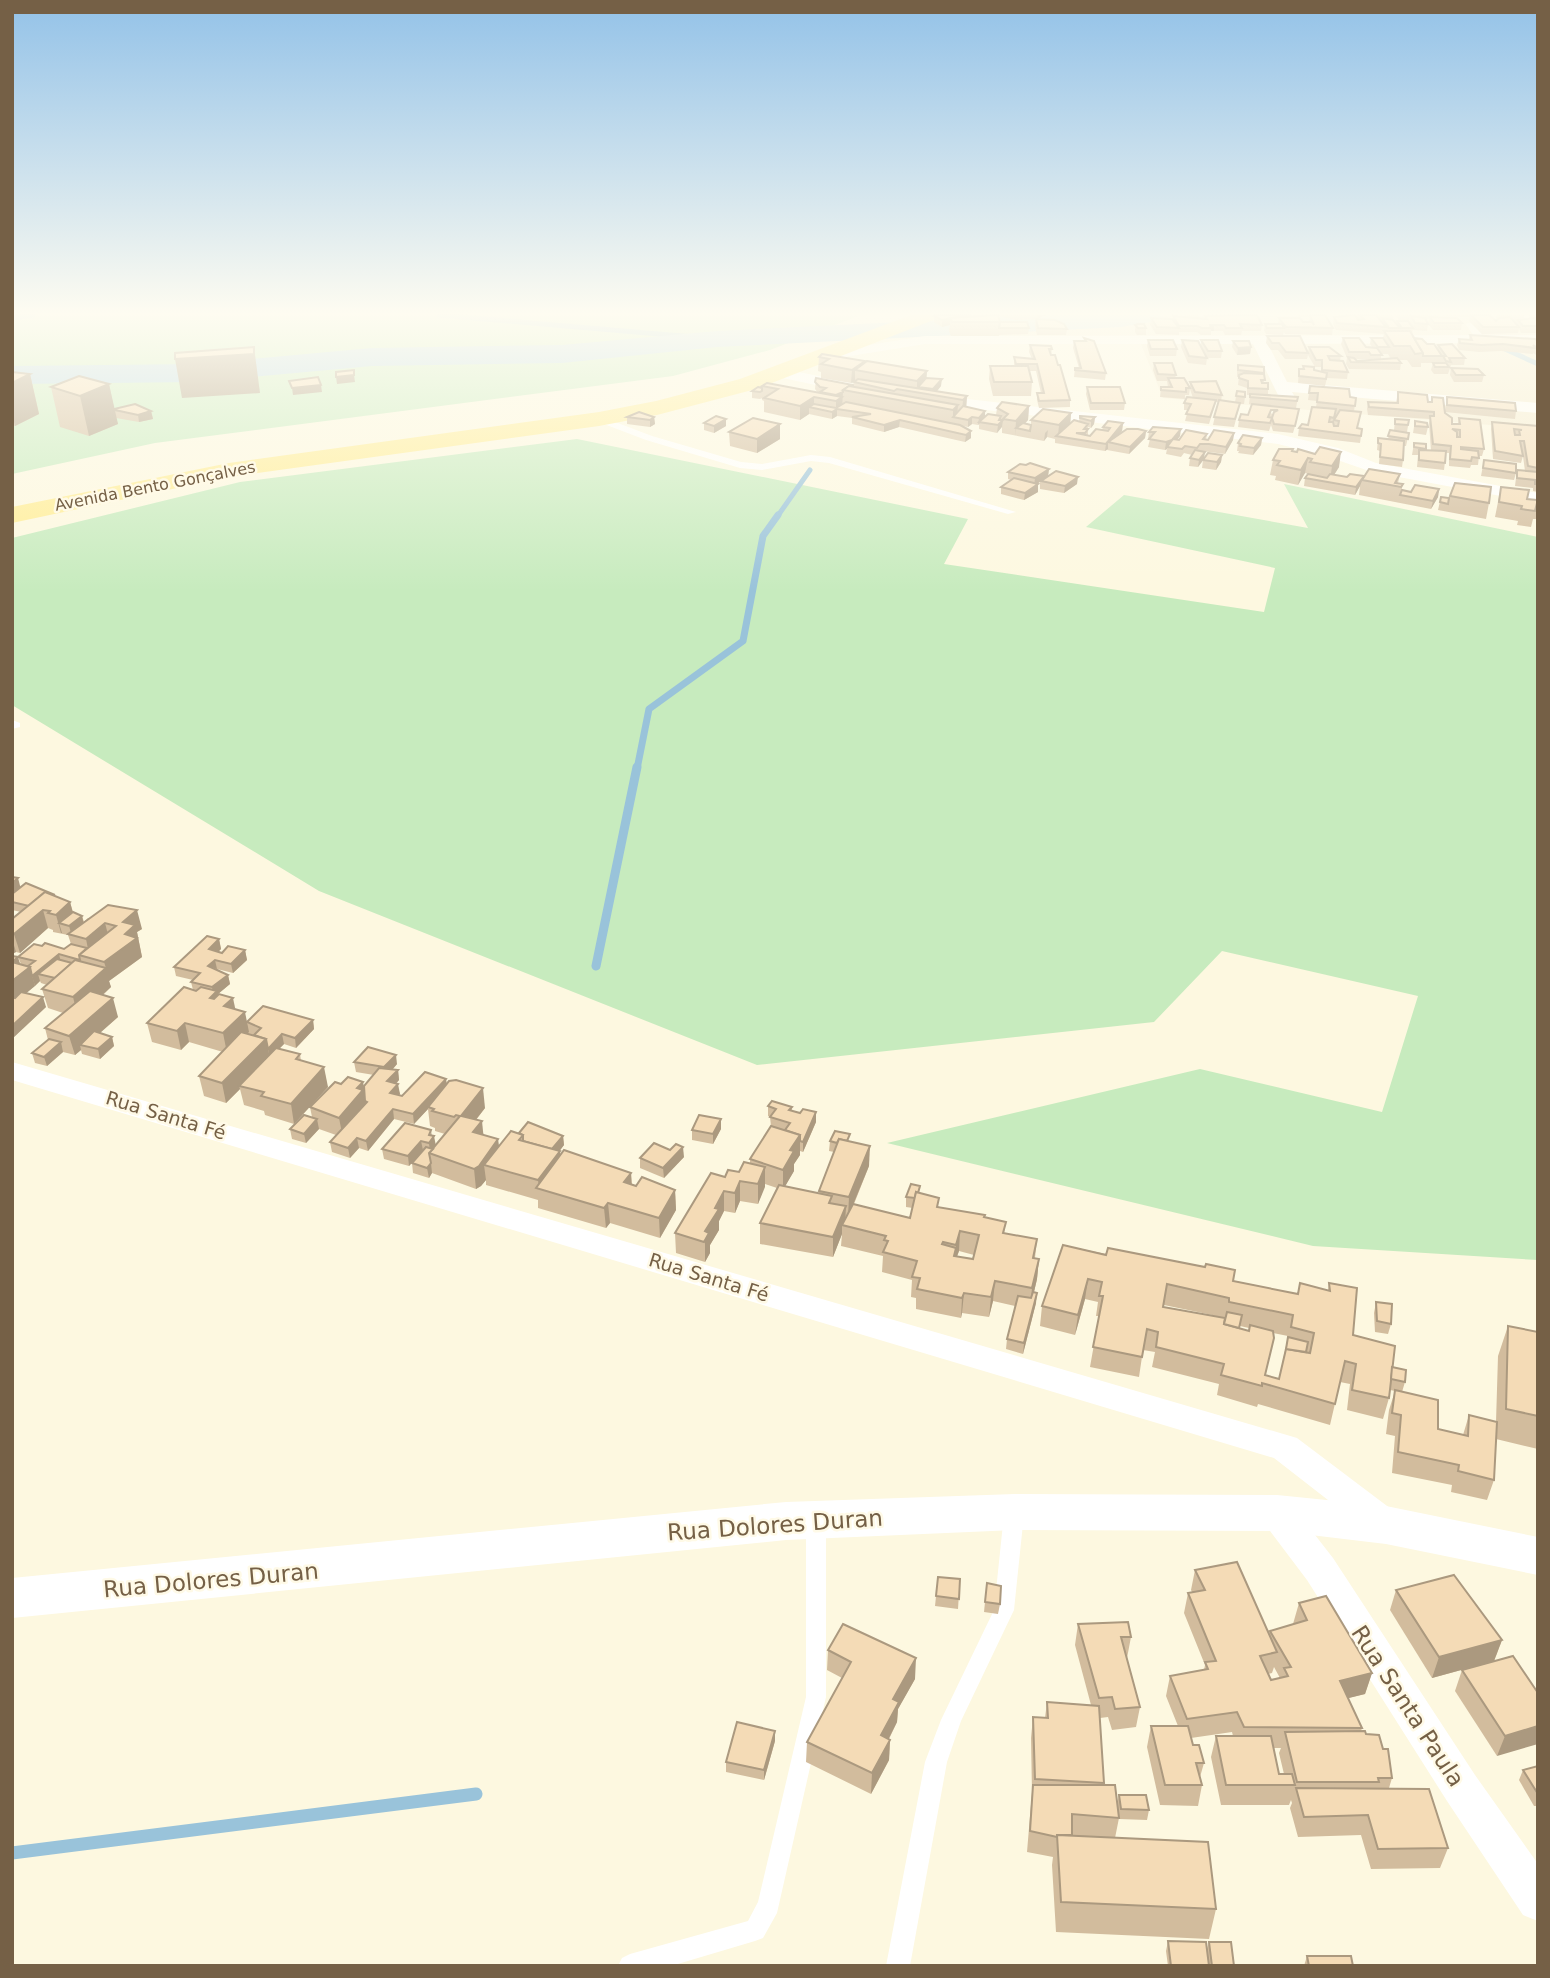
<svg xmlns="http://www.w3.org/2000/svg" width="1550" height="1978" viewBox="0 0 1550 1978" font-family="'DejaVu Sans',sans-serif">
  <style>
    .residential { fill: #f5ebce }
    .green { fill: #c7ebbe }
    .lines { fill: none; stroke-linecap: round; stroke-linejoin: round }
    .stream-far3 { stroke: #99c3da; stroke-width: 5 }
    .stream-far2 { stroke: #99c3da; stroke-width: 7 }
    .stream-far1 { stroke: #99c3da; stroke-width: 9 }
    .stream { stroke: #99c3da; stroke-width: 13 }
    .river { fill: #b4d6e8; fill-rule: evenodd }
    .service { fill: #fff; fill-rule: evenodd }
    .minor { fill: #fff; fill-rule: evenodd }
    .tertiary { fill: #fff; fill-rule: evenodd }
    .primary { fill: #ffed95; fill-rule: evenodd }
    .wall { fill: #d2bc9d; fill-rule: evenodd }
    .shaded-wall { fill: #ab997f }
    .building { fill: #f4dbb6; stroke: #ab997f; stroke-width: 2; fill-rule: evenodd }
    .labels { text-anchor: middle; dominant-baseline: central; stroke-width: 5; stroke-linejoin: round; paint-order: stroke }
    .far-street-label { font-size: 16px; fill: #756046; stroke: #fffae7 }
    .street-label { font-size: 19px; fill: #756046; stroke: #fffae7 }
    .near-street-label { font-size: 23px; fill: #756046; stroke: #fffae7 }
  </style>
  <rect width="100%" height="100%" fill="#fdf8e0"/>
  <path class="residential" d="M1165 315H1538V429L1163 398 1140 342 1522 336H945L936 329 1122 323Z"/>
  <g class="green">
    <path d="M12 315H861L770 350 673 376 155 443 12 474Z"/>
    <path d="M577 439 968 519 944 564 1264 612 1275 568 1086 527 1124 495 1308 528 1284 484 1538 537V1260L1313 1246 887 1143 1200 1069 1382 1112 1418 996 1222 951 1154 1022 757 1065 319 891 12 705V538L240 482Z"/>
  </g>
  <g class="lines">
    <g class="stream-far3">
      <path d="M439 315 717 339"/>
      <path d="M12 318 33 315"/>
      <path d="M1505 349 1538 364"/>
      <path d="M777 517 810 470"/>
    </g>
    <path class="stream-far2" d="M637 769 649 709 743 641 763 536 778 515"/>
    <path class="stream-far1" d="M596 966 637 767"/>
    <path class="stream" d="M12 1853 476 1794"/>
    <path class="river" d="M1044 315H1161L1157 321 1121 327 717 347 562 363 372 366 197 382 12 384V366L197 364 372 348 562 345 717 331Z"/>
    <g class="service">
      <path d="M1523 315H1530L1538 324V331Z"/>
      <path d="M1467 323H1473L1485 339 1484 341H1478L1466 325Z"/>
      <path d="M596 417H602L652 436 741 462 762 464 811 455 830 457 1016 512 1008 514 829 463 811 461 762 470 740 468 646 440 596 421Z"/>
      <path d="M12 720 20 723V727L12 729Z"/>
      <path d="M1014 1506 1021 1509 1024 1514 1014 1610 961 1721 947 1762 910 1966H886L925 1762 941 1720 994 1610 1004 1514 1007 1509Z"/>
      <path d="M816 1513 823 1515 826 1521V1697L777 1913 763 1938 755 1941 671 1966H618L622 1958 630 1954 748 1921 758 1902 806 1697V1521L809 1515Z"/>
    </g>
    <g class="minor">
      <path d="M1538 335V343L1268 344 1287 382 1538 403V413L1292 392 1295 397 1287 402 1279 397 1253 344H925L819 361 812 357 819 353 925 336Z"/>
      <path d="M778 368 849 382 857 387 849 392 773 376 770 373Z"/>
      <path d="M932 395 1278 434 1338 448 1376 463 1538 493V503L1372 472 1326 456 1278 444 926 403 924 400 926 397Z"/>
      <path d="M12 1062 1297 1438 1399 1515 1404 1525 1399 1535 1386 1540 1373 1535 1274 1458 12 1080Z"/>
      <path d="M1277 1498 1290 1503 1333 1558 1475 1775 1538 1864V1921L1523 1915 1447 1801 1307 1580 1264 1523 1259 1513 1264 1503Z"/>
    </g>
    <path class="tertiary" d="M1015 1494 1277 1495 1386 1506 1538 1537V1575L1386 1544 1277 1531 1015 1530 786 1540 12 1618V1578L786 1502Z"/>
    <path class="primary" d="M911 315H939L936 319 756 389 657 415 599 426 229 477 12 523V507L229 463 599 412 656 401 740 379Z"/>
  </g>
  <g class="wall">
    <path d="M939 315H981L977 316 993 315H990H1046L1037 319 1016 320 999 316 1000 322 1029 328 1028 334 999 335V336H951L949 331 950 325 942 327 934 322V316Z"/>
    <path d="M1185 315H1199V318H1191L1205 319V316L1257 315 1262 325 1261 331H1242L1241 335H1225L1223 331H1211V335H1201L1197 332H1179V335L1156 334 1150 325 1151 318 1173 319V316L1187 317Z"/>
    <path d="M1297 315H1308L1307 317H1299Z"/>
    <path d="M1310 315H1327L1326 316 1333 328 1332 335 1285 334 1284 332 1283 335 1266 334 1264 330 1265 324H1278L1279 318 1303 322H1309Z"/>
    <path d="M1338 315H1394L1393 319 1396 323 1397 321 1409 323 1410 320H1399L1395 315H1489L1496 321 1497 319 1496 318V315H1524V318H1521V319H1532L1528 315H1538V333H1521L1519 329 1518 333 1482 334 1469 321 1470 317H1460L1439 315 1438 317 1462 323 1461 330H1433L1428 324 1429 319H1426L1428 324 1427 331 1413 330V329L1412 334 1414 338 1437 348 1438 345 1465 358 1464 365H1451L1448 374H1434L1431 370 1433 363H1421V367H1412L1407 360H1398L1401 363 1400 370 1349 369 1346 364 1347 358 1341 344 1343 338 1366 347H1372L1370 344 1371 338H1383L1384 334 1336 330 1333 324 1334 317 1340 316ZM1381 354H1388L1391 359H1381ZM1355 359H1368L1369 360 1357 361Z"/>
    <path d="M1036 319 1067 329 1066 335H1037L1035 326Z"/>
    <path d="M1135 325 1146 328V335H1137L1135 332Z"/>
    <path d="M1470 335 1538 341V356L1533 353V354L1501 351 1479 352 1459 350 1457 345 1459 339H1469Z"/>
    <path d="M1267 336 1308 352 1309 347 1341 356 1340 360 1348 372 1347 379 1327 378 1325 386 1298 383 1299 369H1303V366L1321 372V367H1315L1308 355 1307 359H1285L1278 350H1271L1266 343Z"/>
    <path d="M1084 338 1106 373 1105 380 1074 377 1075 368H1079L1073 348 1074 341H1084Z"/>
    <path d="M1148 340 1177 349 1176 356H1150L1147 346Z"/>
    <path d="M1182 340 1201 346V340L1222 351 1221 358H1207L1206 365 1188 363 1181 347Z"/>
    <path d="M1233 341 1251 347 1250 354 1237 355 1232 347Z"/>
    <path d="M1030 345 1052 349 1051 355 1070 400V407L1039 408 1037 400V393H1041L1036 371H1029L1032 382 1031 396H993L989 379 990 366H1014V357L1032 359 1029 352Z"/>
    <path d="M819 357 927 371 926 378 941 386 937 391 967 396 966 407 985 417 996 415 997 408 1029 406 1028 420 1025 423 1031 425V420L1071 413 1070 423 1079 421 1080 416 1095 417 1094 424 1091 428 1088 427V435L1090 436 1102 430 1103 427 1123 423 1122 431 1119 435 1146 431 1145 438 1129 454 1107 450 1108 449 1105 451 1055 443V439L1047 437 1044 441 1002 433V426L997 433 979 429V424L978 425 972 424 968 427 963 426 971 438 965 442 899 427 884 432 852 424V418L837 416 832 419 809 414 800 420 764 412V401L762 400V398L760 399 752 398V391L762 388V386L818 393 815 389 816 378 853 385 854 382 855 381 851 383 821 378V372L818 371Z"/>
    <path d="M1154 363 1176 375 1175 378 1190 388 1189 395H1185V399L1160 397 1161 387H1168L1167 381H1157L1153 370Z"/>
    <path d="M1238 365 1264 367V383L1268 389V395L1298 397 1296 408 1269 406 1298 416 1293 433 1273 431 1271 425 1269 431 1238 427 1239 420 1248 415 1252 405 1249 404 1250 395H1247V388L1238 385 1239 377H1237V372ZM1271 410H1278L1273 414 1270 413Z"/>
    <path d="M1451 368 1484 375 1482 382H1454L1450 375Z"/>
    <path d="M12 372 30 374 39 414 15 426H12Z"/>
    <path d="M1190 382 1222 395 1221 401 1235 402 1237 391 1245 397 1244 404H1240L1234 427 1213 425 1218 402H1216L1209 424 1185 421 1188 410H1184V403L1193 398 1190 389Z"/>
    <path d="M109 384 114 409 151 411 153 419 139 422 116 418 118 424 89 436 60 427 51 387Z"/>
    <path d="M1310 386 1350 397 1356 398 1354 411 1357 428 1362 429 1360 443 1298 436 1299 428 1308 425 1316 407 1317 401 1308 400Z"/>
    <path d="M1087 387 1125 403 1124 410H1090L1086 394Z"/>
    <path d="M1398 392 1428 402H1431L1432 397 1445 411 1447 397 1516 411 1515 419 1445 412 1452 424H1458L1459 418 1484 449 1482 456H1479L1478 465H1471L1470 468 1449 466V453H1446L1444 470 1417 467 1418 455H1412L1414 443 1426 444V450L1431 451 1429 423 1430 419 1368 415 1367 409 1368 402 1396 403Z"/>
    <path d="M627 417H654L655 424 650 427 627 424Z"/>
    <path d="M1395 419 1409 420 1407 432 1409 433 1406 446H1403V460L1402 467 1379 464 1380 451 1377 450 1378 438 1388 439 1390 430 1394 431Z"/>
    <path d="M1415 421 1428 427 1426 435 1413 433Z"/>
    <path d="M1492 422 1538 426V492L1533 491V488L1515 486 1517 470 1525 471 1522 449 1523 456 1521 463 1493 459 1491 429Z"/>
    <path d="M704 423 726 426 714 433 704 430Z"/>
    <path d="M729 432 780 439 757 453 730 446Z"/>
    <path d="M1149 432 1180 436 1177 440H1179L1207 434 1206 440H1208L1234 433 1233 440 1225 454 1202 451 1204 459 1198 467 1189 466 1190 458 1192 455 1184 453 1181 457 1166 454 1167 449 1165 450 1148 447 1150 439H1148Z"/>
    <path d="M1262 438 1261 445 1253 455 1238 453 1239 451H1237L1238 443Z"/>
    <path d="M1293 451 1339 467 1334 475 1347 477 1400 474 1398 483 1403 484 1401 492 1439 489 1438 497 1431 509 1359 495 1360 486 1355 495 1304 486 1305 478 1308 474 1305 473 1298 485 1275 480 1276 476 1270 475 1273 460Z"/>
    <path d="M1222 455 1221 462 1216 470 1202 468 1203 460Z"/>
    <path d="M1484 460 1516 473 1514 480 1481 476Z"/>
    <path d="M1049 469 1048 476 1077 484 1064 493 1040 489V482L1037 484H1038V492L1024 500 1001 494V487L1011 480 1008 479V472Z"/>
    <path d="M1455 482 1489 503 1486 519 1438 510 1441 497 1449 498Z"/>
    <path d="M1501 487 1527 499 1537 500 1538 499V519H1533L1531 527 1517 525 1518 521 1495 517Z"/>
    <path d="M12 877 21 888 55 896 70 902 73 912 82 916 84 922 88 918 142 929 137 932 142 957 109 981 111 987 103 995 118 1017 100 1033 112 1037 114 1046 100 1059 82 1054 81 1050 75 1055 63 1052 47 1066 35 1063 32 1053 48 1040 45 1028 63 1013 48 1008 42 989 47 985 41 983 40 981 26 993 46 1007 14 1037H12V956L21 964 18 957 42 946 64 949 71 944 68 935 53 932V930L48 928 20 953 16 952 12 954V919L21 912 12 910Z"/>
    <path d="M219 939 221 949 218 952 222 953 245 950 247 960 233 973 217 969 228 975 230 984 218 994V995L235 1009 247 1022 313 1020 314 1029 296 1048 284 1044 279 1049 300 1054 301 1061 328 1087 294 1124 265 1115 264 1111 244 1105 240 1089 226 1103 204 1096 199 1076 223 1052 189 1042 181 1050 152 1042 147 1023 193 990 191 982 193 980 176 976 174 967Z"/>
    <path d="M354 1062 397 1064 392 1070H398L399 1080 396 1084 400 1094 399 1095 402 1096 446 1079 447 1085 485 1108 476 1120 484 1135 499 1146 519 1133 563 1136 564 1145 559 1151 560 1155 631 1173 632 1185 636 1186 675 1190 676 1210 660 1238 610 1223 606 1228 538 1208V1200L486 1185V1180L481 1186 476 1189 432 1173 429 1178 413 1173 412 1163 409 1166 384 1159 382 1149 431 1135 436 1146 445 1134 435 1131V1128L430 1126 428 1109 414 1124 394 1119 368 1151 359 1148 350 1158 332 1152 330 1142 336 1135 319 1129 306 1143 292 1139 290 1129 312 1117 310 1107 341 1084 364 1086 374 1075 356 1072Z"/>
    <path d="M768 1106 792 1107V1111L816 1122 803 1152 800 1151V1155L794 1164V1171L785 1186 819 1193 834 1152 829 1151 830 1141H849L869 1166 854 1204 910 1218 913 1208 906 1207V1197L920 1193 939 1207 1006 1222 1004 1233 1037 1239 1035 1258 1039 1259 1037 1279 1034 1292 1036 1303 1023 1354 1006 1349 1007 1339 1015 1306 993 1301 989 1317 962 1313 961 1318 916 1309V1298L911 1297 912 1280 882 1272 883 1256 841 1246 842 1234 833 1257 760 1244V1223L777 1188 765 1184 758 1204 740 1201 735 1213 724 1211 719 1221V1230L710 1245V1253L705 1262 676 1253 675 1233 725 1177 739 1172 750 1163V1159L771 1126 770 1117 768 1116ZM959 1251 974 1255 973 1259 957 1257Z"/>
    <path d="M721 1119V1129L713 1144 692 1140V1130Z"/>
    <path d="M684 1157 664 1178 640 1168V1158Z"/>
    <path d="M1063 1245 1297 1294 1328 1290 1329 1283 1353 1335 1392 1367 1405 1382 1402 1392 1438 1429 1463 1435 1469 1415 1496 1422 1498 1356 1508 1326 1538 1332V1449L1496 1439 1494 1480 1487 1500 1451 1492 1452 1485 1392 1473 1395 1436 1386 1434 1389 1410 1395 1391 1390 1390 1389 1398 1383 1419 1347 1410 1350 1384 1340 1382 1330 1425 1258 1404 1257 1407 1217 1395 1219 1384 1152 1367 1155 1352 1143 1350 1139 1377 1090 1367 1099 1316H1096L1098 1302 1085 1299 1075 1335 1040 1326 1042 1306ZM1164 1305 1217 1316 1163 1307ZM1240 1326 1249 1328 1248 1331 1240 1328ZM1273 1333 1288 1336 1279 1379 1265 1375Z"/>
    <path d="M1376 1302 1391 1324 1388 1334 1375 1332 1374 1313Z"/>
    <path d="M1195 1570 1269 1635 1270 1631 1293 1624 1299 1603 1372 1673 1365 1694 1348 1698 1362 1728 1361 1731 1392 1778 1389 1788 1448 1848 1440 1868 1371 1869 1361 1835 1298 1837 1290 1808 1292 1803 1291 1800 1289 1805H1221L1211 1757 1216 1736H1233L1232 1732 1191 1738 1193 1745 1204 1763 1200 1777 1202 1785 1198 1806 1160 1805 1147 1747 1151 1726H1178L1166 1696 1170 1676 1204 1670 1205 1665 1184 1613 1188 1593 1192 1592 1191 1590ZM1274 1667 1280 1678 1271 1680 1268 1674 1272 1673ZM1273 1748H1281L1279 1753 1284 1774H1279Z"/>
    <path d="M938 1577 960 1579 958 1609 935 1606Z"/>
    <path d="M1396 1590 1502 1640 1494 1661 1432 1678 1390 1610Z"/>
    <path d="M985 1602 1000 1604 998 1614 984 1612Z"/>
    <path d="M1078 1624 1131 1637 1127 1658 1140 1707 1136 1727 1112 1730 1108 1717 1100 1718 1104 1785 1117 1804 1119 1795 1149 1810 1147 1820 1119 1819V1818L1115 1838 1216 1909 1209 1939 1056 1932 1052 1865 1053 1857 1027 1852 1032 1792 1031 1738 1033 1717 1045 1718 1047 1702 1091 1705 1075 1645Z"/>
    <path d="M828 1650 915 1679 898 1709 897 1722 889 1739 890 1740 889 1760 871 1794 806 1762 807 1742 842 1678 827 1670Z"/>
    <path d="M1462 1670 1538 1693 1497 1756 1455 1691Z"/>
    <path d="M775 1741 764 1780 726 1772V1762Z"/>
    <path d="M1538 1766V1806H1534L1519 1780 1523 1770Z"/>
    <path d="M1168 1941 1207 1949 1209 1942 1234 1966H1168L1166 1951Z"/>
    <path d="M1307 1956 1353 1966H1304Z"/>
  </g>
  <g class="shaded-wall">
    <path d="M1038 315H1046L1037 319Z"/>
    <path d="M950 318V325L942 327V320Z"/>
    <path d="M1210 325H1214V331H1211V328Z"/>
    <path d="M254 347 260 393 182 398 175 359Z"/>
    <path d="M1251 347 1250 354 1237 355 1238 348Z"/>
    <path d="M865 361 864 372 855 370V381L851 383 852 370Z"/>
    <path d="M927 371 926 385 918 387V393H917V381Z"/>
    <path d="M30 374 39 414 15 426 12 414V383Z"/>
    <path d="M354 375 355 382 337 384 336 377Z"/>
    <path d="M942 379 941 386 933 396V389Z"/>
    <path d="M109 384 118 424 89 436 80 396Z"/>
    <path d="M321 385 322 392 293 395 292 388Z"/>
    <path d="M843 392 842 409H837V416L832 419V412L836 410V395Z"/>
    <path d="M967 396 966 410 962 414 963 400Z"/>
    <path d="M814 397V408L809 407V414L800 420V406Z"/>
    <path d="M958 405 957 418 953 417V410Z"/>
    <path d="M1029 406 1028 420 1020 429 1016 428 1015 436 1016 421Z"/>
    <path d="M151 411 153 419 139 422 138 415Z"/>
    <path d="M985 411V418L978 425 979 418Z"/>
    <path d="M1071 413 1070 428 1058 436 1059 425Z"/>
    <path d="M1001 416V422L1003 420 1002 427 997 433 998 425Z"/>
    <path d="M654 417 655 424 650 427V420Z"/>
    <path d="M972 417V424L968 427V420Z"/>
    <path d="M1095 417 1094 424 1091 428V421Z"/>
    <path d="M726 419V426L714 433V426Z"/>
    <path d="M900 420 899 427 884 432V425Z"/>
    <path d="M1123 423 1122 431 1112 443 1108 442V449L1105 451 1106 444Z"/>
    <path d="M780 424V439L757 453V439Z"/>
    <path d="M1181 429 1180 436 1171 448 1167 447V449L1165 450 1166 442Z"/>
    <path d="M1048 430 1047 437 1044 441 1045 433Z"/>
    <path d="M971 431V438L965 442 966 435Z"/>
    <path d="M1146 431 1145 438 1129 454 1130 447Z"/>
    <path d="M1234 433 1233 440 1225 454 1226 447Z"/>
    <path d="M1262 438 1261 445 1253 455 1254 448Z"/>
    <path d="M1205 452 1204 459 1198 467 1199 460Z"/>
    <path d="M1341 452 1339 467 1330 481 1332 466Z"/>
    <path d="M1222 455 1221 462 1216 470 1217 462Z"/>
    <path d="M1308 458 1305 473 1298 485 1301 470Z"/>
    <path d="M1049 469 1048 476 1034 486 1035 478Z"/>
    <path d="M1364 476 1360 486 1355 495 1356 487Z"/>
    <path d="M1078 477 1077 484 1064 493 1065 486Z"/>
    <path d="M1038 484V492L1024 500 1025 493Z"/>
    <path d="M1439 489 1438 497 1431 509 1433 501Z"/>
    <path d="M18 878 23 897 12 902V883Z"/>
    <path d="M70 902 75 921 59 923 62 933H61L56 915Z"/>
    <path d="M43 910 48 928 20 953 14 934Z"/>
    <path d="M137 910 142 929 137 932 142 957 109 981 111 987 78 1017 73 997 106 968 104 962 123 922Z"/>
    <path d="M82 916 84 925 72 936 69 926Z"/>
    <path d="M105 923 110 942 89 954 86 939Z"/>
    <path d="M219 939 221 949 211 959 209 949Z"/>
    <path d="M13 942 16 952 12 954V943Z"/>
    <path d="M245 950 247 960 233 973 231 964Z"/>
    <path d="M59 954 61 963 38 974 40 981 35 986 32 976Z"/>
    <path d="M18 957 21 967 12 962Z"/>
    <path d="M215 960 217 969 208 966Z"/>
    <path d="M30 967 35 986 12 1005V981Z"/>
    <path d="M228 975 230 984 218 994 221 1011 210 998 213 995 212 987Z"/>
    <path d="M43 997 46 1007 14 1037 12 1026Z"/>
    <path d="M113 998 118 1017 85 1046 80 1045 81 1050 75 1055 69 1036Z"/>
    <path d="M233 998 237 1017 224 1006Z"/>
    <path d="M245 1012 249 1032 227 1053 223 1033Z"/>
    <path d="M313 1020 314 1029 296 1048 295 1038Z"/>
    <path d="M185 1023 189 1042 181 1050 177 1031Z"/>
    <path d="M282 1034 284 1044 270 1058 268 1049Z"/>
    <path d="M112 1037 114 1046 100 1059 98 1049Z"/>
    <path d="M266 1039 270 1058 239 1086 240 1089 226 1103 222 1083Z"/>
    <path d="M61 1042 63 1052 47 1066 44 1057Z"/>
    <path d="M396 1055 397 1064 386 1077 384 1067Z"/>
    <path d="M324 1067 328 1087 294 1124 291 1104Z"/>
    <path d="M398 1070 399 1080 389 1091 387 1081Z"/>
    <path d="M446 1079 447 1089 428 1107V1109L414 1124 413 1114Z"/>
    <path d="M363 1082 367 1102 365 1101 367 1110 343 1138 339 1118 357 1088Z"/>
    <path d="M398 1084 400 1094 392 1102 390 1093Z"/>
    <path d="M483 1088 485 1108 463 1136 461 1116Z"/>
    <path d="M393 1109 394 1119 368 1151 366 1141Z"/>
    <path d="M816 1112V1122L803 1152V1142Z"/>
    <path d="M317 1119 319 1129 306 1143 304 1134Z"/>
    <path d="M721 1119V1129L713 1144V1134Z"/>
    <path d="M482 1121 484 1141 473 1132Z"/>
    <path d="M431 1130 432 1139 434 1136 436 1146 430 1153 429 1143Z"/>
    <path d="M800 1135V1155L794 1164V1171L783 1190V1170L790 1150Z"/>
    <path d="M563 1136 564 1145 550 1164 549 1154Z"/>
    <path d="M357 1138 359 1148 350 1158 348 1148Z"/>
    <path d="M498 1139 501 1159 484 1165 486 1180 481 1186 476 1189 474 1169Z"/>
    <path d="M421 1141 423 1150 409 1166 408 1156Z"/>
    <path d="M870 1146 869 1166 848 1217 849 1197Z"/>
    <path d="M683 1147 684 1157 664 1178 663 1168Z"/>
    <path d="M560 1151 561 1171 539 1188 538 1180Z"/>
    <path d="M431 1163 432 1173 429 1178 427 1168Z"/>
    <path d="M765 1167V1187L758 1204V1184Z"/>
    <path d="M631 1173 632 1193 624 1182Z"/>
    <path d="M740 1181V1201L735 1213V1193Z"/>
    <path d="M675 1190 676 1210 660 1238 659 1218Z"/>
    <path d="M724 1191V1211L719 1221V1230L710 1245V1253L705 1262V1231Z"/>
    <path d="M608 1203 610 1223 606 1228 604 1208Z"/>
    <path d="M846 1206 845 1226 842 1225V1234L833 1257V1237Z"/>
    <path d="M960 1231 959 1251 955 1261 953 1276 956 1245Z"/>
    <path d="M1039 1259 1037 1279 1030 1309 1032 1288Z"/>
    <path d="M1088 1279 1085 1299 1075 1335 1078 1315Z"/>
    <path d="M995 1281 993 1301 989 1317 991 1297Z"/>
    <path d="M964 1293 962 1313 961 1318 962 1298Z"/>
    <path d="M1037 1293 1036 1303 1023 1354 1024 1343Z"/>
    <path d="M1502 1640 1494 1661 1432 1678 1439 1657Z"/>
    <path d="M916 1658 915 1679 898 1709 897 1722 880 1756 881 1735 893 1699Z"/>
    <path d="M1372 1673 1365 1694 1333 1702 1340 1681Z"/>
    <path d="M1538 1726V1744L1497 1756 1505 1736Z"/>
    <path d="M775 1731V1741L764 1780V1770Z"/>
    <path d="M890 1740 889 1760 871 1794 872 1773Z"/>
  </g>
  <g class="building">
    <path d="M939 315H972L956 317 942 320 934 316Z"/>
    <path d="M998 315 1000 322H952L950 318Z"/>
    <path d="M1257 315 1262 325 1240 324 1242 328H1226L1224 325H1210L1211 328H1202L1197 326H1179L1173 316 1207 319 1205 316Z"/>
    <path d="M1310 315H1325L1333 328 1286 327 1279 318H1300L1303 322H1312L1314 325Z"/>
    <path d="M1355 315 1358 320 1364 319 1360 315H1376L1386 327 1337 323 1334 317Z"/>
    <path d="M1471 315H1489L1496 321 1499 318 1510 317 1519 327H1483Z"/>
    <path d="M1411 316 1425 318 1428 324 1415 323Z"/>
    <path d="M1430 317 1457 318 1462 323H1434Z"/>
    <path d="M1151 318 1172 319 1179 328 1157 327Z"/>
    <path d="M1382 318 1393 320 1400 328H1389Z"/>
    <path d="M1535 318 1538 322V326H1523L1518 320Z"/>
    <path d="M1036 319 1055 320 1064 324 1067 329 1038 328Z"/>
    <path d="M1397 321H1408L1413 328H1402Z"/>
    <path d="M1000 322H1027L1029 328H999Z"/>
    <path d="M1138 324H1144L1146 328H1138L1135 325Z"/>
    <path d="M1265 324H1282L1284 328H1267Z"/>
    <path d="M1384 331H1410L1423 353 1415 354 1410 346H1394Z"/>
    <path d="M1470 335 1535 339 1538 341V348L1533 345 1535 348 1503 344 1481 345 1460 343 1459 339 1472 340Z"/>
    <path d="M1267 336H1300L1308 353 1286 352 1279 343H1272Z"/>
    <path d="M1084 338 1094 341 1106 373 1075 370V368H1081L1074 341H1086Z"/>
    <path d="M1343 338H1359L1366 347 1377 348 1382 355H1371L1369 352H1349Z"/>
    <path d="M1371 338H1383L1389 347H1378Z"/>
    <path d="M1414 338 1422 339 1427 344H1434L1442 356H1446L1438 345 1452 344 1465 358H1449L1451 362 1446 361 1443 356H1423V353Z"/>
    <path d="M1148 340H1173L1177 349H1151Z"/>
    <path d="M1182 340 1198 341 1207 358 1189 356Z"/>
    <path d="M1201 340H1218L1222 351H1208Z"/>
    <path d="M1233 341H1249L1251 347 1238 348Z"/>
    <path d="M1030 345 1051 346 1052 349H1049L1051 355H1055L1058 365H1060L1070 400 1039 401 1037 393H1044L1037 364H1016L1014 357 1035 359Z"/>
    <path d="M254 347V354L175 359V353Z"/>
    <path d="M1309 347H1329L1341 356H1328L1330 360 1343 361 1348 372 1322 370V360H1316Z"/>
    <path d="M822 354 865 361 852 370 821 364 829 359 819 357Z"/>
    <path d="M1348 357 1354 358 1357 361 1397 358 1401 363 1351 362Z"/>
    <path d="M867 361 927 371 917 381 855 370Z"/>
    <path d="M1154 363H1172L1176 375 1158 374Z"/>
    <path d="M1433 363H1446L1449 367H1435Z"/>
    <path d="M1238 365 1264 367V373L1238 370Z"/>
    <path d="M990 366H1028L1032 382H994Z"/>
    <path d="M1303 366 1314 367V370L1327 373 1326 379 1299 376V369H1304Z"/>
    <path d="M1451 368 1478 369 1484 375H1456Z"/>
    <path d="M354 370V375L336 377V372Z"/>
    <path d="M12 372 30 374 12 383Z"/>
    <path d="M1244 373 1264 374 1265 380H1261L1262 383H1268V389L1248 388V381L1239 378V375Z"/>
    <path d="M79 376 109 384 80 396 51 387Z"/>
    <path d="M318 377 321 385 292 388 289 381Z"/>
    <path d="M816 378 853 385V387L849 386 843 390V392L836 395 820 392 826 388 820 387 815 382Z"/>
    <path d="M926 378 942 379 933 389 918 387Z"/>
    <path d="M1168 378H1184L1190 388H1186V392L1161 390V387H1172Z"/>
    <path d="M858 379 967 396 963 400 897 389 894 391 854 382Z"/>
    <path d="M1216 381 1222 395 1195 392 1190 382Z"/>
    <path d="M767 383 842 397 836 401 814 397 800 406 764 398 778 389 762 386Z"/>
    <path d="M849 386 958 405 953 410 843 390Z"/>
    <path d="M1310 386 1349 389 1350 397 1356 398 1355 406 1317 402 1318 393H1309Z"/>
    <path d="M758 387 762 388V391L760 392 752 391Z"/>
    <path d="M1087 387H1120L1125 403H1091Z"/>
    <path d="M1237 391 1245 392V397L1236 396Z"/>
    <path d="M1398 392 1427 395 1428 402H1432V397L1443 398 1445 413 1452 418V424H1460L1459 418 1480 420 1484 449 1461 447V449L1478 451 1479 458 1472 457 1471 461 1450 459 1451 446 1433 444 1430 416H1434V412L1369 407 1368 402 1398 403ZM1452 429 1460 430V437H1457V432Z"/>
    <path d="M1250 394 1298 397 1297 401 1250 397Z"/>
    <path d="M1187 397 1216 400 1210 417 1186 414 1191 404 1184 403Z"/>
    <path d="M1447 397 1515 403 1516 411 1447 405Z"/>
    <path d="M1219 400 1240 403 1235 419 1214 417Z"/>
    <path d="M846 402 960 425 971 431 966 435 900 420 884 425 852 417 871 414 837 409 832 412 809 407 814 404 836 408Z"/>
    <path d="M1002 402 1029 406 1016 421 1003 419 1008 414 997 408Z"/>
    <path d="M135 404 151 411 138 415 115 410 114 409Z"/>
    <path d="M1252 404 1299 409 1295 426 1274 424 1272 418 1270 423 1239 420 1241 414 1248 415ZM1271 410H1278L1274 412 1272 418 1268 417Z"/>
    <path d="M963 406 985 411 979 418 972 417 968 420 953 417Z"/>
    <path d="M1312 407 1336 409 1334 418 1330 417 1329 422H1333L1334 426H1338L1339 421 1334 420 1340 410 1361 412 1357 428 1362 429 1361 436 1299 428 1302 424 1308 425Z"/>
    <path d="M1043 409 1071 413 1059 425 1031 420Z"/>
    <path d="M639 412 654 417 650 420 627 417Z"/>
    <path d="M988 414 1001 416 999 420H1003L998 425 979 422Z"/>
    <path d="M716 416 726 419 714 426 704 423Z"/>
    <path d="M1080 416 1095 417 1091 421 1080 418Z"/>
    <path d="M753 418 780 424 757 439 729 432Z"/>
    <path d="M1395 419 1409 420 1408 425 1395 424Z"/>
    <path d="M1074 420 1088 424 1084 429H1088L1085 433H1076L1090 436 1096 429 1108 431 1110 428 1103 427 1108 421 1123 423 1106 444 1056 436Z"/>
    <path d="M1415 421 1427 423 1428 427 1415 426Z"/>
    <path d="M1492 422 1538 426V468L1528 466 1524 441H1520L1523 456 1495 451ZM1514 429 1522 430H1519L1520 435H1515Z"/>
    <path d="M1023 423 1031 425 1030 431 1016 428Z"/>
    <path d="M1153 427 1181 429 1172 440 1166 442 1149 439 1155 432H1149Z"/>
    <path d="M1127 429H1138L1146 431 1130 447 1108 442Z"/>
    <path d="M1186 430 1207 434 1203 439 1208 440 1214 430 1234 433 1226 447 1209 444H1200L1197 448 1185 446 1182 449 1167 447 1173 439 1179 440Z"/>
    <path d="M1390 430 1409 433 1408 439 1388 436Z"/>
    <path d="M1243 435 1262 438 1254 448 1240 446 1241 444 1238 443Z"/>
    <path d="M1378 438 1404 441 1403 460 1380 457 1381 444 1378 443Z"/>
    <path d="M1414 443 1426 444V449L1414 447Z"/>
    <path d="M1320 447 1341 452 1332 466 1310 462 1312 459 1308 458 1301 470 1277 465 1280 461 1273 460 1279 449H1293L1292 451 1297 452 1298 449 1315 454Z"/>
    <path d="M1195 450 1205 452 1199 460 1190 458Z"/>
    <path d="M1419 450 1446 451 1445 463 1419 460Z"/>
    <path d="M1208 453 1222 455 1217 462 1203 460Z"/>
    <path d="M1484 460 1516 464V473L1483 468Z"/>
    <path d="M1030 463 1049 469 1035 478 1008 472 1020 464 1026 465Z"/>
    <path d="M1369 469 1400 474 1395 483 1403 484 1401 487 1362 480Z"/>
    <path d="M1517 470 1538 472V484H1535V480L1517 478Z"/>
    <path d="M1056 471 1078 477 1065 486 1041 481Z"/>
    <path d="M1308 474 1327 478 1330 474 1347 477 1350 474 1364 476 1356 487 1305 478Z"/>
    <path d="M1014 478 1038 484 1025 493 1001 487Z"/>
    <path d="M1455 483 1491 487 1489 503 1450 496Z"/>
    <path d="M1415 485 1439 489 1433 501 1400 495 1402 490 1411 492Z"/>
    <path d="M1501 487 1529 490 1527 499 1537 500 1538 499V504L1537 503 1535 511 1521 509 1522 506 1499 502Z"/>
    <path d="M1441 497 1449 498 1448 504 1440 502Z"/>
    <path d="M12 877 18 878 12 883Z"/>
    <path d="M26 883 55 895 45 892 29 906 12 902V894Z"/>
    <path d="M45 892 70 902 56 915 48 913 50 911 43 910 14 934 12 933V919Z"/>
    <path d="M108 905 137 910 123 922 135 925 125 934 137 938 104 962 79 955 116 926 105 923 86 939 68 934Z"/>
    <path d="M73 912 82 916 69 926 59 923Z"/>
    <path d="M207 936 219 939 209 949 222 953 228 946 245 950 231 964 215 960 208 966 228 975 212 987 191 982 200 973 174 967Z"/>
    <path d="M45 943 64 949 71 944 87 948 79 955 80 960 59 954 32 976 30 967 28 966 35 961 18 957 34 944 42 946Z"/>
    <path d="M12 956 18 957 12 962Z"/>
    <path d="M57 959 72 963 55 978 38 974Z"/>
    <path d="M75 960 106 968 73 997 42 989Z"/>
    <path d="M12 962 30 967 12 981Z"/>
    <path d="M184 987 196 991 201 987 217 991 210 998 214 999 219 994 233 998 224 1006 245 1012 223 1033 185 1023 177 1031 147 1023Z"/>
    <path d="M90 991 113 998 69 1036 45 1028Z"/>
    <path d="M21 992 43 997 12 1026V997L15 998Z"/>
    <path d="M263 1006 313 1020 295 1038 282 1034 268 1049 266 1039 254 1035 261 1028 247 1022Z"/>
    <path d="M94 1031 112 1037 98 1049 80 1045Z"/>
    <path d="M241 1032 266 1039 222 1083 199 1076Z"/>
    <path d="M49 1039 61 1042 44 1057 32 1053Z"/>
    <path d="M368 1047 396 1055 384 1067 354 1062Z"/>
    <path d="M276 1048 300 1054 296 1059 324 1067 291 1104 261 1096 264 1092 239 1086Z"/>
    <path d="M379 1068 398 1070 387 1081 398 1084 390 1093 402 1096 425 1072 446 1079 413 1114 393 1109 366 1141 357 1138 348 1148 330 1142 367 1102 365 1101 364 1086Z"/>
    <path d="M348 1077 363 1082 357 1088 363 1090 339 1118 310 1107 335 1082 341 1084Z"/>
    <path d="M456 1080 483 1088 461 1116 482 1121 473 1132 498 1139 479 1166 474 1169 429 1153 460 1116 456 1115 454 1117 432 1111 434 1109 428 1107 449 1081Z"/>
    <path d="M772 1101 792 1107 789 1110 800 1113 803 1109 816 1112 803 1142 800 1141V1135L785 1130 790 1123 770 1117 776 1109 768 1106Z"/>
    <path d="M304 1115 317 1119 304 1134 290 1129Z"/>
    <path d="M699 1115 721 1119 713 1134 692 1130Z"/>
    <path d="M528 1122 563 1136 552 1149 523 1141V1135L519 1133Z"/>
    <path d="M405 1123 431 1130 429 1135 434 1136 429 1143 421 1141 408 1156 382 1149Z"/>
    <path d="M771 1126 800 1135 790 1150 794 1151 783 1170 750 1159Z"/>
    <path d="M511 1131 523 1135 519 1140 560 1151 538 1180 484 1165Z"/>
    <path d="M835 1131 850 1134 847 1141 839 1139 837 1143 830 1141Z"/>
    <path d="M839 1139 870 1146 849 1197 819 1191Z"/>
    <path d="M654 1143 670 1150 676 1144 683 1147 663 1168 640 1158Z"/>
    <path d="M426 1147 433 1149 429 1153 431 1163 427 1168 412 1163Z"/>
    <path d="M564 1150 631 1173 624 1182 636 1186 642 1177 675 1190 659 1218 608 1203 604 1208 536 1188Z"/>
    <path d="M744 1162 765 1167 758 1184 740 1181 735 1193 724 1191 715 1208 719 1209 705 1231 709 1233 704 1242 675 1233 711 1173 725 1177 728 1170 739 1172Z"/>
    <path d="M911 1184 920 1186 918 1193 916 1192 915 1198 906 1197Z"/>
    <path d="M779 1185 832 1196 829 1203 846 1206 833 1237 760 1223Z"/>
    <path d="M916 1192 939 1198 937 1207 985 1215 984 1217 1006 1222 1003 1233 1037 1239 1033 1258 1039 1259 1032 1288 995 1281 991 1297 964 1293 962 1298 917 1289 920 1278 912 1277 917 1261 883 1252 888 1241 884 1240 886 1236 842 1225 853 1204 910 1218ZM960 1231 979 1235 973 1259 954 1256 956 1248 942 1244 943 1242 956 1245Z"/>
    <path d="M1063 1245 1106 1255 1108 1248 1205 1267 1206 1264 1235 1270 1233 1281 1298 1294 1300 1283 1330 1291 1329 1283 1357 1288 1353 1335 1395 1346 1389 1398 1352 1390 1356 1364 1345 1361 1335 1404 1262 1383V1386L1221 1375 1224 1364 1156 1347 1158 1332 1147 1329 1142 1357 1093 1347 1103 1296H1099L1102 1282 1088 1279 1078 1315 1042 1306ZM1167 1284 1229 1298V1302L1293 1315 1291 1327 1314 1333 1310 1353 1286 1349 1279 1379 1265 1375 1274 1338 1273 1331 1250 1325 1249 1331 1224 1324 1225 1318 1163 1307Z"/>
    <path d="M1033 1292 1037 1293 1024 1343 1007 1339 1018 1296 1031 1298Z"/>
    <path d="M1376 1302 1392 1304 1391 1324 1377 1321Z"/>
    <path d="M1227 1312 1242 1315 1239 1328 1224 1324Z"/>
    <path d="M1508 1326 1538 1332V1416L1506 1409Z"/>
    <path d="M1288 1337 1308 1342 1306 1352 1286 1349Z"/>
    <path d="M1392 1367 1406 1370 1405 1382 1391 1379Z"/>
    <path d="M1395 1390 1438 1400V1429L1468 1436 1469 1415 1497 1422 1494 1480 1458 1471 1459 1465 1398 1452 1401 1415 1392 1413Z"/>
    <path d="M1237 1562 1277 1652 1260 1656 1271 1680 1288 1676 1284 1668 1291 1667 1270 1631 1307 1620 1299 1603 1326 1596 1372 1673 1340 1681 1362 1728 1244 1727 1237 1712 1187 1719 1170 1676 1208 1669 1205 1662 1216 1661 1188 1593 1205 1590 1195 1570Z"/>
    <path d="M1454 1575 1502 1640 1439 1657 1396 1590Z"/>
    <path d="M938 1577 960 1579 959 1599 936 1596Z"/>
    <path d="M987 1583 1001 1586 1000 1604 985 1602Z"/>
    <path d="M1128 1622 1131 1637H1121L1140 1707 1115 1709 1112 1697 1099 1698 1078 1624Z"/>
    <path d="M843 1624 916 1658 893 1699 899 1702 881 1735 890 1740 872 1773 807 1742 851 1662 828 1650Z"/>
    <path d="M1513 1656 1538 1693V1726L1505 1736 1462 1670Z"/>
    <path d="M1047 1702 1099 1706 1104 1783 1035 1779 1033 1717 1048 1718Z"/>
    <path d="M737 1722 775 1731 764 1770 726 1762Z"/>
    <path d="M1151 1726H1188L1193 1745H1199L1204 1763H1196L1202 1785H1165Z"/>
    <path d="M1365 1731 1366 1734 1379 1735 1383 1749H1388L1392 1778H1378L1379 1782H1297L1285 1732Z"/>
    <path d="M1216 1736H1271L1279 1774H1292L1295 1785H1226Z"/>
    <path d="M1538 1766V1794L1523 1770Z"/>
    <path d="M1033 1785H1115L1119 1818 1072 1814V1835H1057V1837L1030 1831Z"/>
    <path d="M1296 1788 1429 1789 1448 1848 1378 1849 1368 1815 1304 1817Z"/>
    <path d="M1119 1795H1146L1149 1810 1121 1809Z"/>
    <path d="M1057 1835 1208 1842 1216 1909 1061 1902Z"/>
    <path d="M1168 1941 1206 1942 1209 1966H1171Z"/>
    <path d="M1209 1942H1231L1234 1966H1212Z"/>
    <path d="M1307 1956H1351L1353 1966H1309Z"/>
  </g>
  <linearGradient id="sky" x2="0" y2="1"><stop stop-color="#93c2e8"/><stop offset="0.53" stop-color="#fefcf1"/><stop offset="1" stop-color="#fefcf1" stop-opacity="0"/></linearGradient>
  <rect width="1550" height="591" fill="url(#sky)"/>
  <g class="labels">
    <g class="far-street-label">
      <text transform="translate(155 486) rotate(-11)">Avenida Bento Gonçalves</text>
    </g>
    <g class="street-label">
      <text transform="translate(166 1115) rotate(17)">Rua Santa Fé</text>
      <text transform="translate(709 1277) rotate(17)">Rua Santa Fé</text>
    </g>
    <g class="near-street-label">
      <text transform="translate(775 1525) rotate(-4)">Rua Dolores Duran</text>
      <text transform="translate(211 1580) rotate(-5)">Rua Dolores Duran</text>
      <text transform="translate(1408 1706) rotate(57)">Rua Santa Paula</text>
    </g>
  </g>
  <rect width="1550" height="1978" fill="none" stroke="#756046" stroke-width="28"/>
</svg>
